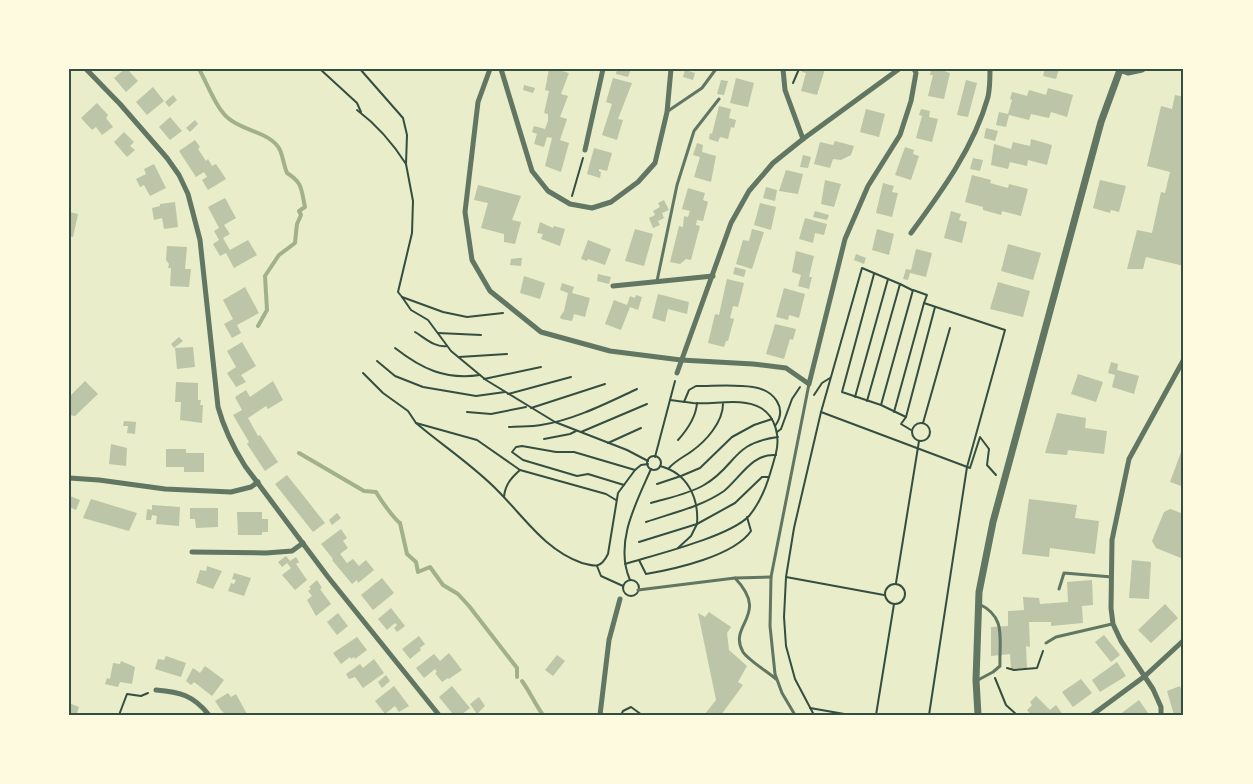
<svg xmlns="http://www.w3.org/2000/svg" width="1253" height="784" viewBox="0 0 1253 784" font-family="'Alegreya Sans',sans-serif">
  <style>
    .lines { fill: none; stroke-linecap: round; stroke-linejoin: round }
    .stream { stroke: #a3b18a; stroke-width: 4 }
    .building { fill: #bcc5a7 }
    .path { stroke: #344e41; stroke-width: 2 }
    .service { stroke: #617663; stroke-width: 3 }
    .minor { stroke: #617663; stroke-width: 5 }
    .tertiary { stroke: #617663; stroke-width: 7 }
    .neatline { fill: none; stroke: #344e41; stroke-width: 2 }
  </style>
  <rect width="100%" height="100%" fill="#e9edc9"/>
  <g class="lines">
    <g class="stream">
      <path d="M199 69C207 83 216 108 228 118 242 131 271 132 280 150 283 157 284 166 287 173 303 183 301 189 305 207L299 211 301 215 297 224 295 243 279 255 265 276 267 310 258 326"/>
      <path d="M299 453 364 491 376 492C380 499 394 519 400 523L407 554 416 562 418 572 430 567 443 585 458 594 469 606 517 668V677"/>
      <path d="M522 681C530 692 535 704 543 715"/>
    </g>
  </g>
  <g class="building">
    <path d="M125 69H127L138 81 126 92 114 78Z"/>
    <path d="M549 69H563L562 71 569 73 561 94 568 96 560 117 567 119 560 140 569 143 561 172 545 166 552 138 547 137 544 147 534 144 537 134 532 132 534 126 545 129 548 121V114L544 113 549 91 545 90Z"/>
    <path d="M617 69H631L628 77 616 74Z"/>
    <path d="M803 69H825L817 95 801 91 806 73 802 72Z"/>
    <path d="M931 69H938L950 73 944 99 928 96 933 75H930Z"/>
    <path d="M1045 69H1059L1056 79 1043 76Z"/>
    <path d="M685 70 695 73 693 80 683 77Z"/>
    <path d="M613 78 632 83 618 119 623 120 617 140 602 135 612 104 606 102Z"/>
    <path d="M736 78 754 83 748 107 730 103Z"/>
    <path d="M721 80 728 81 724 95 717 94Z"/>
    <path d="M966 80 977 83 968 117 957 115Z"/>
    <path d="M524 85 535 88 533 93 523 90Z"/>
    <path d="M153 87 164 101 147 115 136 102Z"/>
    <path d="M1048 88 1073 95 1067 117 1051 112 1049 118 1031 114 1029 120 1009 115 1006 127 996 125 999 112 1008 114 1012 100 1010 99 1012 92 1027 96 1029 90 1046 95Z"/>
    <path d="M173 95 177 100 169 107 165 102Z"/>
    <path d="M1175 95 1184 97V266L1146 257 1143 269H1127L1137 230 1152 233 1161 192 1165 193 1170 172 1147 166 1161 106 1172 109Z"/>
    <path d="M97 103 108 115 106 118 113 127 102 135 96 127 92 130 81 118Z"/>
    <path d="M719 106 731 109 729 118 736 120 734 128 731 127 728 139 720 137 718 142 709 139 710 133 712 134Z"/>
    <path d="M866 109 885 114 879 137 860 132Z"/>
    <path d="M921 109 930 111 929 117 938 119 932 142 916 138 922 116 919 115Z"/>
    <path d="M170 117 182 131 170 140 159 127Z"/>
    <path d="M195 120 198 124 190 132 186 128Z"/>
    <path d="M986 128 998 131 995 141 984 138Z"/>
    <path d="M124 132 134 142 130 146 135 150 127 157 114 142Z"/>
    <path d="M1031 139 1052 145 1047 165 1028 160 1027 166 1010 162 1008 169 991 165 994 144 1011 149 1013 142 1030 146Z"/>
    <path d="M195 140 200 147 198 149 206 161 208 159 212 166 216 164 226 179 208 190 202 180 207 177 204 172 196 177 179 151Z"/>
    <path d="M835 141 854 146 851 155 841 160 833 159 830 168 814 164 820 142 833 145Z"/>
    <path d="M697 143 703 145 702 152 716 156 711 182 694 177 700 157 693 155Z"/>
    <path d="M905 147 914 150 913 154 919 156 911 180 895 175Z"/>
    <path d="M594 148 612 153 607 171 599 169V171L601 172 600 178 587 174Z"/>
    <path d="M803 155 811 157 808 168 800 167Z"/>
    <path d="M973 158 983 160 980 171 970 169Z"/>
    <path d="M154 164 166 188 150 196 144 185 140 187 136 179 146 174 144 169Z"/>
    <path d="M786 170 803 174 798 194 779 191Z"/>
    <path d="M972 175 991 180 990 183 1008 188 1009 184 1028 189 1021 216 1002 211 1001 215 983 210V207L965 202Z"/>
    <path d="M825 180 841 184 834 207 821 204Z"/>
    <path d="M1100 180 1126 186 1119 212 1111 210 1110 213 1093 208Z"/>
    <path d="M883 183 894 186 892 192 898 193 892 217 876 213Z"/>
    <path d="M478 185 521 196 512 220 521 222 515 244 504 242V234L481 228 488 203 474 200Z"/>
    <path d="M766 187 777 190 775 201 763 198Z"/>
    <path d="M688 188 705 193 703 200 708 202 703 221 697 220 696 225 700 226 691 260 686 259 680 264 670 262 679 226 683 227 684 216 688 217 690 211 682 209Z"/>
    <path d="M225 198 236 218 224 225 230 234 223 238 230 250 248 240 257 255 234 268 226 253 220 256 213 244 219 240 214 231 219 228 208 207Z"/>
    <path d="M664 200 669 210 662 213 664 218 658 221 660 225 653 228 649 218 655 215 653 211 660 207 658 203Z"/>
    <path d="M175 202 178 227 164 229 162 218 154 220 152 208 160 206V204Z"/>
    <path d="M760 203 776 207 771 230 754 225Z"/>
    <path d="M815 211 829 215 827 220 813 217Z"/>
    <path d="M951 211 961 214 959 220 967 222 962 243 944 238Z"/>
    <path d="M69 212 78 214 73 237 69 236Z"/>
    <path d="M805 218 827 224 824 235 815 233 813 243 799 239Z"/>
    <path d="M540 222 553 228 554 226 565 229 560 246 541 239 543 234 537 233Z"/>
    <path d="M635 229 653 234 644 266 625 261Z"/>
    <path d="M752 229 764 232 752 269 736 264 743 240 749 241Z"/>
    <path d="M877 229 894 234 889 255 872 250Z"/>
    <path d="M588 240 611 249 605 265 588 259 587 261 581 259Z"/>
    <path d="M1008 244 1041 253 1033 280 1001 271Z"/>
    <path d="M167 246 187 247 185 269H191L189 287 170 286 171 268H168L169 264 166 260Z"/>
    <path d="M916 249 932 253 926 277 910 273 908 280 903 279 906 269 911 270Z"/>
    <path d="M796 251 814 256 809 277H812L809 289 798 286 801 275 792 272Z"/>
    <path d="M856 254 866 258 864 264 854 260Z"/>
    <path d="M518 258H522L521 266 510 265 511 259Z"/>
    <path d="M735 267 746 270 744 277 733 274Z"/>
    <path d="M598 274 611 277 609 284 597 281Z"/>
    <path d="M524 276 545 283 540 299 520 293Z"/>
    <path d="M727 279 744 283 738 307 733 306 730 318 734 319 728 341H726L724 347 708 343 715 314 719 315Z"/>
    <path d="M998 282 1030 291 1023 317 990 309Z"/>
    <path d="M562 283 574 287 572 293 590 298 585 317 574 314 572 321 561 319 560 317 564 311 568 293 560 290Z"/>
    <path d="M245 287 259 313 237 325 241 333 232 338 224 324 233 319 223 300Z"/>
    <path d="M784 288 805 294 799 318 789 315 788 320 776 317Z"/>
    <path d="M658 294 689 302 687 314 668 309 665 322 652 318Z"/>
    <path d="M636 295 642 297 638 310 630 307 621 330 605 324 614 300 627 305 630 296 635 298Z"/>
    <path d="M775 324 796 329 793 340 790 339 784 359 766 354Z"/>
    <path d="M179 337 183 341 174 348 171 344Z"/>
    <path d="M242 342 256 366 241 375 246 382 236 387 227 373 236 367 227 351Z"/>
    <path d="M193 347 195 367 177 369 175 348Z"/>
    <path d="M1111 362 1118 364 1117 370 1139 376 1134 394 1112 387 1115 375 1108 373Z"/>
    <path d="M1078 374 1103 382 1096 402 1071 394Z"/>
    <path d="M85 381 98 394 75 416 69 415 70 396Z"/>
    <path d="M273 381 283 400 268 409 266 406 248 418 258 436 260 435 278 462 265 471 247 444 249 442 233 415 242 410 235 397 246 390 250 397Z"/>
    <path d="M176 382 198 383V400H201L200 405H203L202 423 180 420 181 402H175Z"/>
    <path d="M1057 413 1086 418 1085 428 1107 431 1104 454 1068 450 1067 455 1045 453Z"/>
    <path d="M124 421 136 422 135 434 127 433 128 426H123Z"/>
    <path d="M111 444 127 448 126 466 109 464Z"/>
    <path d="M1184 444V487L1170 482Z"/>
    <path d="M166 449H186V453H204V472H184V467H166Z"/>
    <path d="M287 475 325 523 313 532 275 484Z"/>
    <path d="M70 496 80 500 76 510 69 507Z"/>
    <path d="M91 499 137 513 129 531 83 518Z"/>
    <path d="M1029 499 1077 505 1075 518 1099 521 1095 554 1050 548 1049 557 1022 554Z"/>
    <path d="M152 505 180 507 179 526 156 524 157 516 152 515 151 520H146L147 509 152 510Z"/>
    <path d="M190 508H218V527L196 528 195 519H190Z"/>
    <path d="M1170 509 1184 514V556L1181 555V558L1156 548 1152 541 1164 512Z"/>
    <path d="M237 512H262V519H268V532H262V535H238Z"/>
    <path d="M337 513 341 518 332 525 329 520Z"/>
    <path d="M341 529 347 538 343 541 348 548 340 554 347 563 353 559 359 566 366 560 374 570 358 583 357 580 352 584 332 560 333 559 321 544Z"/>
    <path d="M286 556 290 561 296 557 299 562 296 564 307 580 295 590 282 575 291 568 287 563 282 567 278 562Z"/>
    <path d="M1132 560 1151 562 1149 599 1129 598Z"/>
    <path d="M207 566 222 571 213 589 196 583 200 570 206 571Z"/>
    <path d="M234 573 251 578 244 596 228 591 231 583 234 584 236 580 232 579Z"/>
    <path d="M382 578 394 593 373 610 361 595Z"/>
    <path d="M317 580 322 588 320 589 331 604 316 616 307 600 312 596 308 591 311 589 309 587Z"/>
    <path d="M1092 580 1093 605 1082 606 1083 623 1051 626V622H1029L1030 647 1026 646 1027 668 1011 669 1010 654 991 656V627L1008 626V611L1024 610 1023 597 1039 598 1040 604 1068 602 1067 582Z"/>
    <path d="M1165 604 1178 618 1151 643 1138 630Z"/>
    <path d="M391 608 405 626 397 632 394 628 397 625 395 623 387 630 378 619Z"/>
    <path d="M709 612 731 627 727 633 729 650 747 666 738 682 743 685 721 715 705 714 716 700 698 613 705 617Z"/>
    <path d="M338 613 348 626 337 635 327 622Z"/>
    <path d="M1104 635 1120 655 1111 662 1095 642Z"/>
    <path d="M419 636 425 644 420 648 421 650 410 659 402 649Z"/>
    <path d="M357 637 367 650 355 659 354 657 351 659 350 657 341 664 333 653Z"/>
    <path d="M449 653 462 670 449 679 448 678 442 682 435 673 437 672 435 669 424 678 416 668 434 654 440 661Z"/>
    <path d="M557 655 565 661 553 676 545 670Z"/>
    <path d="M166 656 186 663 181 677 155 669 158 659 164 660Z"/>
    <path d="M374 659 384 673 363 688 355 677 349 679 346 674 360 664 363 668Z"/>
    <path d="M121 661 135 667 132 684 120 682 118 687 105 684 107 678 110 679 113 663 120 664Z"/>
    <path d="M1117 662 1126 676 1100 692 1092 680Z"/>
    <path d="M205 666 224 680 212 696 194 682 191 685 186 681 193 668 200 673Z"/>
    <path d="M386 675 390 681 382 688 378 682Z"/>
    <path d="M1081 679 1092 693 1073 707 1062 692Z"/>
    <path d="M394 686 409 706 399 712 395 706 385 714 375 701Z"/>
    <path d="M452 686 470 708 461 715H449L452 713 439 697Z"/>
    <path d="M1180 686 1184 699V715H1174L1167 691Z"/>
    <path d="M228 693 231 697 236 694 247 714 226 715 221 710 215 701Z"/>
    <path d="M1036 696 1050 710 1056 705 1063 715H1031L1027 710 1032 705 1030 702Z"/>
    <path d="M479 697 485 706 477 714 470 704Z"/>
    <path d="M1139 700 1148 713 1144 715H1119Z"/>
    <path d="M69 703 79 707 77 713 69 715Z"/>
  </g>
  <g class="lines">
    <g class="path">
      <path d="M320 69 357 103 361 112"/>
      <path d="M360 69 403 118 407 135 406 164 413 201 412 233 398 292 402 297 443 312 467 317 503 313"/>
      <path d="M793 83 799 69"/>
      <path d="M357 110C377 125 392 142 406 164"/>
      <path d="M572 196 583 158"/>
      <path d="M874 274 842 392 881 405 906 417 901 424 911 430"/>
      <path d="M402 297 411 310 428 320 451 351 486 380 555 422 627 450 648 461"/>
      <path d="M415 332C425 338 435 348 447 346"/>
      <path d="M438 333 481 335"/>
      <path d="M395 348C422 369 445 380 480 375"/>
      <path d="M459 357 507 354"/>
      <path d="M377 361 395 376 423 387 476 396 505 392"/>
      <path d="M363 373 383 393 408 411 416 423C443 446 474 466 498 491 525 518 545 550 582 563 596 567 601 568 608 554L618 493 635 470 641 465 648 464"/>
      <path d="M484 379 541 367"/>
      <path d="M508 394 571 377"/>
      <path d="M814 395 822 383 830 378"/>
      <path d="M855 397 888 279"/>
      <path d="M867 401 900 284 912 290"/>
      <path d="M684 402 689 390 696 386C714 386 735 384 753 387 774 390 788 408 775 426"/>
      <path d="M881 405 913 290 927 295 924 303"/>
      <path d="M531 408 605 384"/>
      <path d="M467 412 491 414 526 407"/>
      <path d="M821 412 970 468 980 437 989 449 987 465 996 475"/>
      <path d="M894 412 924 303 1005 330 967 467 929 715"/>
      <path d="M906 417 935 307"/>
      <circle cx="921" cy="432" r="9"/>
      <path d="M416 423 477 440 520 470 606 494 616 500"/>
      <path d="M923 423 950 328"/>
      <path d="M509 427C519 426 531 427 541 425 574 420 607 403 637 389"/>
      <path d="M581 432 647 404"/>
      <path d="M777 432 781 429 792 399 800 387"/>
      <path d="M544 439 570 434 576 431"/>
      <path d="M678 440C687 430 696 418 697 403"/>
      <path d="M608 443 641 428"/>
      <circle cx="654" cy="463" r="7"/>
      <path d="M655 457 675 381"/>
      <path d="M669 468C676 460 684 457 692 451 706 441 723 422 723 404"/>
      <path d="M657 484 681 476 700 468 732 437 754 425 772 419"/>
      <path d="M624 485 588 474 577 476 523 460 512 452 516 447 522 446 556 452H574L635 470"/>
      <path d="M504 497C505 485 511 478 520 470"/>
      <path d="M651 503C668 498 689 494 704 485 737 466 731 443 778 437"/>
      <path d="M646 522C672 513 701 507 724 491 740 478 752 453 776 455"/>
      <path d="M639 542 697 524C699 497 687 473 660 466"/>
      <path d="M678 548 691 536 697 524 735 503 762 477H769"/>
      <path d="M639 560 646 574C675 569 734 556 751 531L747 517"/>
      <path d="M625 564C654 555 729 537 749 516 764 498 770 475 776 453 780 437 776 417 761 408 742 397 714 405 693 403 685 402 677 401 670 400"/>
      <path d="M597 566 601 576 623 586"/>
      <path d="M786 577 884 595"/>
      <path d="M630 580C614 543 636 503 651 469"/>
      <circle cx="631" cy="588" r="8"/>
      <path d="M896 583 919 441"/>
      <circle cx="895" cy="594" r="10"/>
      <path d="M1007 668 1014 670 1037 668 1043 651"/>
      <path d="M995 678 1006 705 1017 715"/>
      <path d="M810 708 850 715"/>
      <path d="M119 715 127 694 141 696 148 693"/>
      <path d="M621 715 623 711 631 707 642 715"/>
      <path d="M814 715 795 679 786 646 784 617 786 577 794 528 821 412 862 268 900 284"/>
      <path d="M876 715 894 604"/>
    </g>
    <g class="service">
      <path d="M668 111 702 88 716 69"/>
      <path d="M657 281 677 185 694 131 719 99"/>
      <path d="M735 578C771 616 727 624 743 652 748 660 768 672 776 679"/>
      <path d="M1059 589 1064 573 1112 577"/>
      <path d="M638 590 735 578 771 577"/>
      <path d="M1046 643 1056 637 1112 624"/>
      <path d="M978 680 993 672 1000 666C999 639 1007 617 979 604"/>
      <path d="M795 715 782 693 775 674 770 626 771 577 809 384"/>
    </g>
    <g class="minor">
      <path d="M86 69 120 104 167 158 179 175 188 194 200 240 218 407C224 429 233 447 245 466L328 577 439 715"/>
      <path d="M490 69 478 102 465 212 472 260 490 291 541 332 610 351 681 360 753 364 786 368 809 384 845 239 868 186 900 135 911 101 916 73 914 69"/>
      <path d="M501 69 532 171 548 191 570 204 592 208 611 202 638 182 655 163 667 112 671 69"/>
      <path d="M783 69 785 90 803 139"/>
      <path d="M585 150 603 69"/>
      <path d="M911 233C942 191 974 147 988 97 990 88 990 78 990 69"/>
      <path d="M613 286 713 276"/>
      <path d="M677 373 731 223 749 191 773 163 803 139 899 69"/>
      <path d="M69 478 99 480 165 489 231 492 251 487 258 482"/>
      <path d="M192 552 266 553 292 551 303 543"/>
      <path d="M156 690C180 692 193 695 209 715"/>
      <path d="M600 715 609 640 620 599"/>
      <path d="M1092 715 1145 676 1184 640"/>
      <path d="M1161 715V707L1153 689 1121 641 1113 624 1111 608 1112 540 1129 459 1184 359"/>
    </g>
    <g class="tertiary">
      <path d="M1119 69 1128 72 1142 69"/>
      <path d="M978 715 976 680 979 592 993 522 1101 122 1120 70"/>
    </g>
  </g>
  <rect width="1253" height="784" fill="none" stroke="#fefae0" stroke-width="141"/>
  <rect x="70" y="70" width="1112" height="644" class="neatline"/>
</svg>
